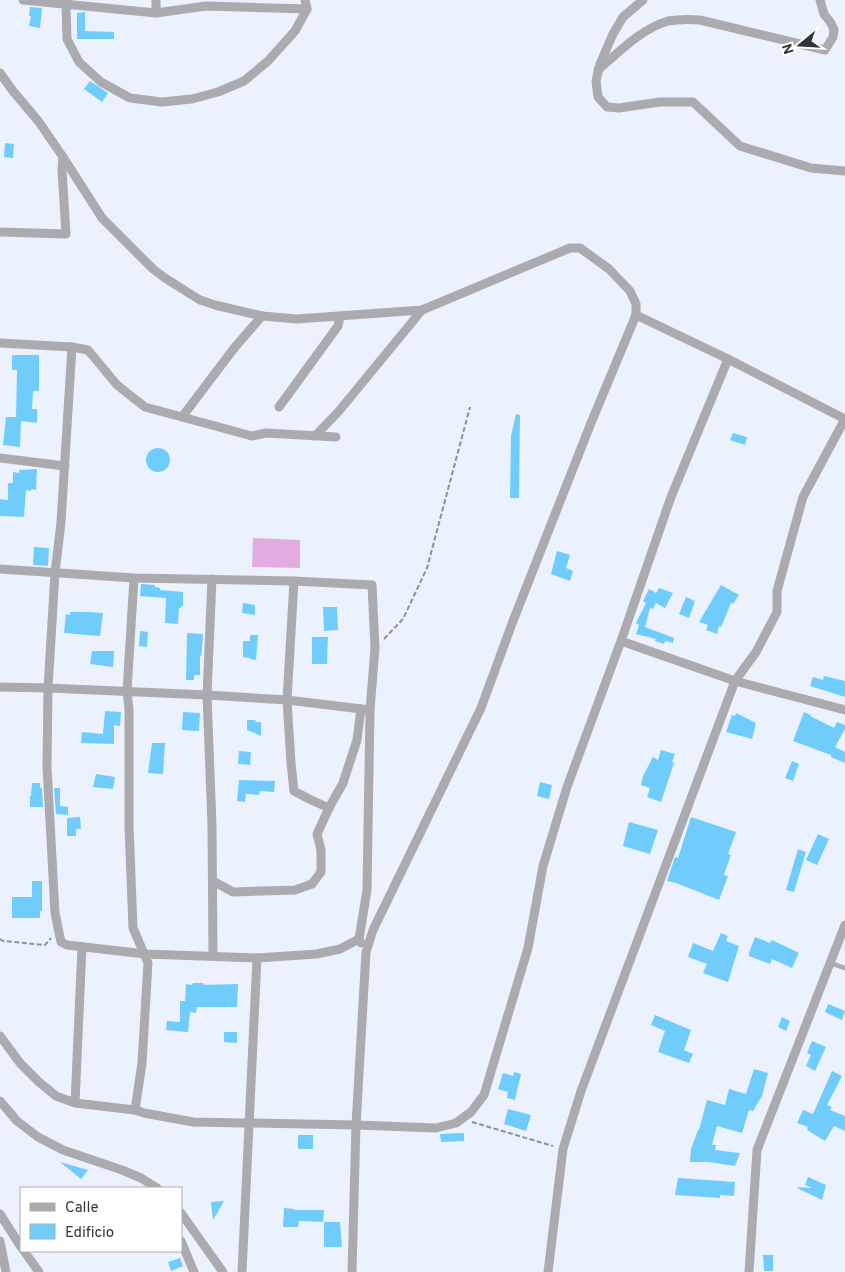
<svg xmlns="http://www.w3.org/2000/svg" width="845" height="1272" viewBox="0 0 845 1272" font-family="Overpass,sans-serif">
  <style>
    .green { fill: #e2ace1 }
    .building { fill: #70ccfb }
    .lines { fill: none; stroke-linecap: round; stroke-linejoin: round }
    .path { stroke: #8d9098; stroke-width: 2; stroke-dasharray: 5 2.5; stroke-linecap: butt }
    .service { stroke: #abaaaf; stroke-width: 4.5 }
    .minor { stroke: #abaaaf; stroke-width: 9 }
  </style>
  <rect width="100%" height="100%" fill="#ecf2fd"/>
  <path class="green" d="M253 538 300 540V568L252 567Z"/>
  <g class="building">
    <path d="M30 7 42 8 40 28 29 26 31 16H29Z"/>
    <path d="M85 12V31L114 32V39H77V13Z"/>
    <path d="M90 81 108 93 102 102 84 89Z"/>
    <path d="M5 143 14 144 13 158 4 157Z"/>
    <path d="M12 355H39V391H33L32 409H37V423L21 421 20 447 3 445 6 417H16L17 370H12Z"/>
    <path d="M516 414 520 415 519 498H510L511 436Z"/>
    <path d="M733 433 747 437 745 445 730 440Z"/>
    <circle cx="158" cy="460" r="12"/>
    <path d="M37 469 36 490 31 489V491L26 490 24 517 0 516V499L8 500V483H13V472L19 473V470Z"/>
    <path d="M34 547 49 548 48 566 33 565Z"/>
    <path d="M557 551 570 555 566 568 573 571 570 581 551 574Z"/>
    <path d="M141 584 155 585V587L160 588V590L183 592V606H181V608H179L178 624 165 623 166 598 140 596Z"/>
    <path d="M721 585 739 595 733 604 731 603 721 627 719 626 717 634 706 630 708 625 699 622Z"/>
    <path d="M659 588 673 593 665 608 656 603 653 609 650 608 645 627 674 638 673 643 665 641 664 644 655 641 656 639 636 634 639 625 636 623 646 603 643 601 649 589 656 593Z"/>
    <path d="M686 597 695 601 689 618 679 614Z"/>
    <path d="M243 603 255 605V615L242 613Z"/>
    <path d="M323 607H337L338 630 324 631Z"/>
    <path d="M70 612H87L103 613 100 636 64 633 66 614 70 615Z"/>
    <path d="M140 631 148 632 147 647 139 646Z"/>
    <path d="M187 633 203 634 202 649 201 656H200V675H194V680H186Z"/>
    <path d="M250 635H258L256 660 250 659V658L243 657V641H250Z"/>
    <path d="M312 637H328L327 664H312Z"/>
    <path d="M92 651H114L113 667 90 664Z"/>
    <path d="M824 676 845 681V697L810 686 813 677 823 680Z"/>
    <path d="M105 711 121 712 120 726 114 725V744L81 743 82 732 103 734Z"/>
    <path d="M183 712 200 713 199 731 182 730Z"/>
    <path d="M804 712 811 715 810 716 834 728 837 722 845 725V729L835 747 845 752V763L831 757V755L793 741Z"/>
    <path d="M736 713 756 723 752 739 726 732 732 715 735 716Z"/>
    <path d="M247 720H256L255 722H261V736L247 730Z"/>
    <path d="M152 743H165L163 774 148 773Z"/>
    <path d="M661 750 675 754 672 762 674 763 661 802 647 797 650 788 641 785 643 776 653 757 658 760Z"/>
    <path d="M239 751 251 752 250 765 238 764Z"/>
    <path d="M792 761 799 764 793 781 785 778Z"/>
    <path d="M96 774 115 777 113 789 93 787Z"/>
    <path d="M239 780 275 781 274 792 260 791 259 795 246 794 245 802 237 801Z"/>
    <path d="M540 782 552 785 549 799 537 796Z"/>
    <path d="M32 783H40V788H42L43 807H30V796H31Z"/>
    <path d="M54 788H60V806L68 807V815L56 814Z"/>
    <path d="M80 817 81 829H76V836H67V818Z"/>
    <path d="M691 817 736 832 728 854 731 855 724 875 728 876 719 900 676 883 667 881 675 857 678 858Z"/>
    <path d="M629 822 658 830 650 854 623 846Z"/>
    <path d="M818 834 829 839 817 865 806 860Z"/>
    <path d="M798 849 806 852 794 892 786 890Z"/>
    <path d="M32 881H42V911H40V918H12V897H32Z"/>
    <path d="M721 933 728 936 726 941 739 946 728 982 703 973 707 964 688 957 693 943 713 951Z"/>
    <path d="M755 937 770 943 772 940 799 953 792 968 772 959 770 964 749 956V953Z"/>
    <path d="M193 983H203L204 985 238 984 237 1007H197L196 1013 190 1012 188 1032 166 1030 167 1021 180 1022V1001H185L186 984 192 985Z"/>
    <path d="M828 1004 845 1011 842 1020 825 1012Z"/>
    <path d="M655 1015 691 1030 684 1050 693 1054 689 1063 658 1052 665 1031 651 1025Z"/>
    <path d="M782 1017 790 1021 786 1031 778 1027Z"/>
    <path d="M224 1032H237V1043L224 1042Z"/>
    <path d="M812 1041 826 1047 815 1071 806 1066 811 1055 807 1053Z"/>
    <path d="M754 1069 768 1073 762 1096 753 1111 749 1110 742 1133 717 1126 712 1145H716L715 1150 740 1153 735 1166 708 1162H690L691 1149 698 1130H699L707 1100 725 1105 729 1089 746 1094Z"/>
    <path d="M832 1071 842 1076 827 1105 832 1107 830 1110 845 1116V1131L834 1126 825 1141 807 1130 808 1127 797 1123 803 1110 813 1114Z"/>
    <path d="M514 1072 521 1074 515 1100 507 1098 508 1092 498 1089 503 1073 513 1076Z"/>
    <path d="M508 1109 531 1115 526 1131 504 1124Z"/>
    <path d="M464 1133V1141L441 1142 440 1134Z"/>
    <rect x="298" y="1135" width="15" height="14"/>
    <path d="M60 1162 88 1170 81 1179Z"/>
    <path d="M808 1177 826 1185 822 1200 797 1188 798 1187 812 1188 805 1185Z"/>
    <path d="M678 1178 735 1182 734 1196 720 1195V1198L675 1195Z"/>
    <path d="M224 1201 213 1220 211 1202Z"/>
    <path d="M284 1208 294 1209V1210H324L323 1222 299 1221 298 1227H283Z"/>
    <path d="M324 1222H340L342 1247H324Z"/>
    <path d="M763 1255H773V1271H764Z"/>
    <path d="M180 1258 183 1266 171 1271 168 1262Z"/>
  </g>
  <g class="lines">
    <g class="path">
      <path d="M384 639 403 619 427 568 470 407"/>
      <path d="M0 939 3 941 45 945 51 938"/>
      <path d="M472 1122 553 1146"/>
    </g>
    <path class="service" d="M830 963 845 968"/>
    <g class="minor">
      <path d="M23 0 156 13 206 6 307 9"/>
      <path d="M156 0V13"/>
      <path d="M643 0 623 17 613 34 600 64 596 81 598 97 607 107 619 108 660 102H693L740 146 811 168 845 171"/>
      <path d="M66 5 67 39 79 62 101 82 130 98 162 102 192 99 218 92 244 81 268 61 295 31 307 9 305 0"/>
      <path d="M598 70C619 52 641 29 668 21 679 19 689 19 700 20L825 50 833 37 834 30 831 23 824 14 820 0"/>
      <path d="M0 73 13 91 39 122 63 157 102 218 153 269 165 278 200 300 215 305 262 316 297 319 422 310 570 248H580L609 269 630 291 636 304V315L591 423 513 621 481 708 373 930 366 952 356 1125 352 1272"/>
      <path d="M0 232 66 234 62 170 63 157"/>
      <path d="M636 315 728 359 845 419"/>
      <path d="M0 343 72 347 88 350 117 385 145 407 252 436 266 433 336 437"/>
      <path d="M72 347 61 522 55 573 48 688 47 767 55 913 61 942 67 945 145 954 257 958 317 954 340 949 359 939"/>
      <path d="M279 407 338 326 340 316"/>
      <path d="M182 417 235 347 262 316"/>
      <path d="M315 436 339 411 422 310"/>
      <path d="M0 458 65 466"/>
      <path d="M0 569 134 578 294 581 372 585 375 648 370 710 367 890 359 939 361 943"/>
      <path d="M134 578 127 691 129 710V826L133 928 148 963 142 1063 135 1110"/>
      <path d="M212 579 207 695 212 825 213 956"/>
      <path d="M294 581 287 700 291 763 294 791 309 799 329 808 343 783 357 740 361 709"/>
      <path d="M621 641 735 681 845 710"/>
      <path d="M0 687 48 688 207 695 287 700 370 710"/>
      <path d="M213 881 233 892 295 890 312 884 321 872V850L317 834 329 808"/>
      <path d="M0 1036 20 1063 39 1082 56 1096 75 1103 135 1110 144 1113 193 1122 356 1125 436 1128 456 1123 471 1112 484 1095 528 948 543 866 567 787 621 641 671 497 728 359"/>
      <path d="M0 1101 17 1121 38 1137 63 1150 122 1170 141 1178 157 1188"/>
      <path d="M75 1103 82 947"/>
      <path d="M181 1213 223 1272"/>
      <path d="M0 1214 21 1247"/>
      <path d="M0 1241 6 1272"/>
      <path d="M181 1241 194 1272"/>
      <path d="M24 1251 39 1272"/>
      <path d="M242 1272 257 958"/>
      <path d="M548 1272 563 1149 581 1091 735 681 756 652 777 612V591L803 497 845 419"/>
      <path d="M749 1272 757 1150 845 925"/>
    </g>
  </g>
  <rect x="20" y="1187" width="162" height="65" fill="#ffffff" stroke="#adaeaf"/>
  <rect x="30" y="1203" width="25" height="8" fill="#abaaaf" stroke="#adaeaf"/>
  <text x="65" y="1212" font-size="15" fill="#323438">Calle</text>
  <rect x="30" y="1224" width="25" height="15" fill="#70ccfb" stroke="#adaeaf"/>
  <text x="65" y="1237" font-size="15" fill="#323438">Edificio</text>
  <g transform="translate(800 45) rotate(252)" stroke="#ffffff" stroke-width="4" paint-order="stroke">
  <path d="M0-4L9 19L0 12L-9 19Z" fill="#323438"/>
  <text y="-8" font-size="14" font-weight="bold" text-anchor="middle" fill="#323438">N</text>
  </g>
</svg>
